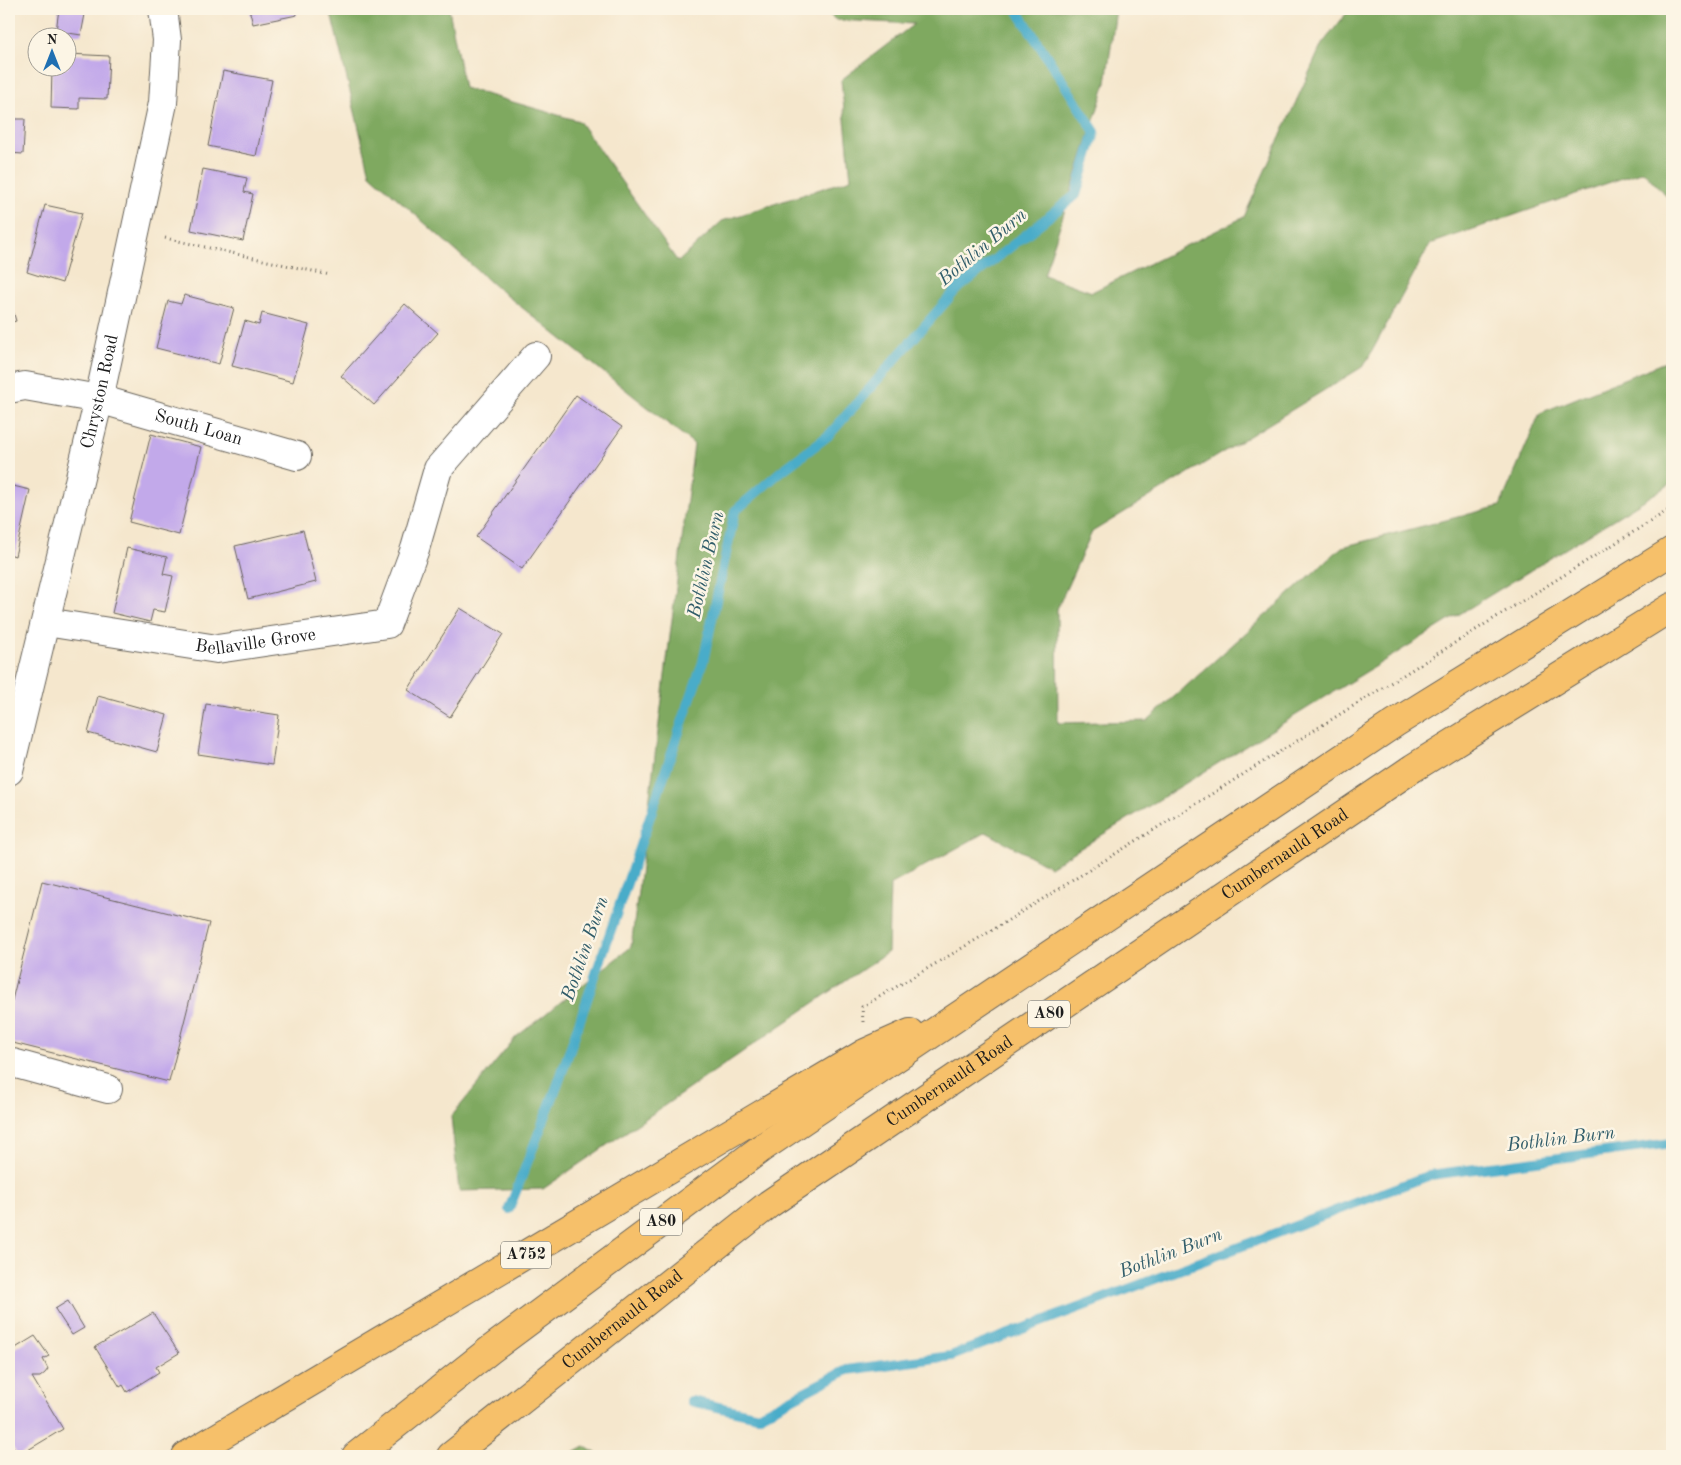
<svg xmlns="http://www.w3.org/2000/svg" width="1681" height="1465" viewBox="0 0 1681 1465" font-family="'Old Standard TT',serif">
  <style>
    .forest { fill: #7fa960; stroke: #4e623e }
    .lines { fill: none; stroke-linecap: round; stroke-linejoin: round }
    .stream { stroke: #4aacc9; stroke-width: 10 }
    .building { fill: #c2a9ea }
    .minor-casing { stroke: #68635a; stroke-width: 30 }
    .major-casing { stroke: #68635a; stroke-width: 30 }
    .path { stroke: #68635a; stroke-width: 3; stroke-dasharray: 1 4; stroke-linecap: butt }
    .minor { stroke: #fff; stroke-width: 28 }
    .major { stroke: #f6c06b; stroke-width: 28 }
    .labels { text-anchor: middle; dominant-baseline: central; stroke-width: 5; stroke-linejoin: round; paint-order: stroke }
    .shield { fill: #fcf5e5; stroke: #5f5d58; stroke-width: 1 }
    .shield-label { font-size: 16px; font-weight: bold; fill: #1c1c1c }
    .street-label { font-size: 18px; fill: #1c1c1c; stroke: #fcf5e5 }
    .water-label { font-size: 19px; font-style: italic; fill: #315d6a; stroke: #fcf5e5 }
  </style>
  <rect width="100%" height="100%" fill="#fcf5e5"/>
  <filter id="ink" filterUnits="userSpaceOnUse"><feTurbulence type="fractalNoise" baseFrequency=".02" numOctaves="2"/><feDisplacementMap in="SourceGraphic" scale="10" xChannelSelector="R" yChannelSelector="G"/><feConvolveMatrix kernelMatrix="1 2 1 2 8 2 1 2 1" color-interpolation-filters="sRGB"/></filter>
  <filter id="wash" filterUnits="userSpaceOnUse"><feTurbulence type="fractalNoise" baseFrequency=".0096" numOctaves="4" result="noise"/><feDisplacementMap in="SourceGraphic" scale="20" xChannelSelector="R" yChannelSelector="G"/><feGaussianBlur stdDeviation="1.12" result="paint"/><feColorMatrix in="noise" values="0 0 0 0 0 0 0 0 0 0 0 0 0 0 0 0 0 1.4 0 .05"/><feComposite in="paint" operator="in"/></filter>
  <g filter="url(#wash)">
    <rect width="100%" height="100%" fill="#f5e7cd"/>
    <g class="forest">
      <path d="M330 9H449L464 88 579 121 678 262 722 221 851 179 841 80 914 24 836 20 822 9H1116L1106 83 1044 275 1092 292 1244 217 1322 44 1350 9H1672V202L1643 171 1430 244 1364 366 1092 532 1057 609 1058 723 1147 721 1342 547 1500 506 1540 413 1665 362 1672 350V483L1050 867 986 832 890 885 888 952 543 1189 459 1191 451 1117 516 1037 631 947 694 444 496 287 370 174Z"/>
      <path d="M585 1447 601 1456H568Z"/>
    </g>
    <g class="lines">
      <g class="stream">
        <path d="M509 1209 558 1084 703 662 735 511 779 473 829 435 956 290 1076 195 1095 132 1019 13 1018 9"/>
        <path d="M691 1401 758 1416 847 1370 951 1356 1430 1175 1672 1143"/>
      </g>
    </g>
    <g id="blocks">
      <g class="building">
        <path d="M59 9H86L81 35 56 31Z"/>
        <path d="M249 9H296L297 15 253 24Z"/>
        <path d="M68 54 109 56 107 99 79 98V109L51 108 52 68H68Z"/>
        <path d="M223 71 272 80 256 156 208 146Z"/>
        <path d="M9 119H25L23 154 9 153Z"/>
        <path d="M203 169 247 178 244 192 253 194 243 241 191 230Z"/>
        <path d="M45 205 82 213 62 283 27 272Z"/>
        <path d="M184 295 234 308 219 364 156 348 168 301 181 304Z"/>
        <path d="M9 297 16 321 9 323Z"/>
        <path d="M405 304 438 333 374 405 341 376Z"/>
        <path d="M262 313 309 325 293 382 232 366 245 321 259 325Z"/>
        <path d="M576 395 622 427 522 569 476 537Z"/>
        <path d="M151 434 201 447 179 535 129 522Z"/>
        <path d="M9 485 30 490 15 556 9 554Z"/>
        <path d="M303 530 316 582 248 599 235 546Z"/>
        <path d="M127 548 167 557 163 574 173 576 165 612 153 610 150 622 112 613Z"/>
        <path d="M460 608 503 634 450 717 408 690Z"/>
        <path d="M98 696 167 715 157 752 88 733Z"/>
        <path d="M206 704 279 715 272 765 198 754Z"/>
        <path d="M42 881 209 923 169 1082 9 1042V1012Z"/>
        <path d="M68 1301 84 1328 72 1335 55 1309Z"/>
        <path d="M153 1313 179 1353 156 1367 159 1372 127 1392 123 1385 120 1387 95 1347Z"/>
        <path d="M35 1336 49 1356 43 1359 48 1369 45 1373 40 1377H32L63 1429 18 1456 9 1441V1352Z"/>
      </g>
    </g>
  </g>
  <g filter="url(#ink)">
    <use href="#blocks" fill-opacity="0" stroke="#68635a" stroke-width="1"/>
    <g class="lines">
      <g class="minor-casing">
        <g id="minor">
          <path id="s1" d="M9 389 25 386 99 399 297 456"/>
          <path id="s2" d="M46 622 217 649 387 624 415 549 438 469 536 356"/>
          <path id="s3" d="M9 771 99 399 163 103 167 40 163 9"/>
          <path d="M9 1062 108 1089"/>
        </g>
      </g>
      <g class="major-casing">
        <g id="major">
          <path d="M186 1456 865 1053 910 1033"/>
          <path d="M356 1456 490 1350 763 1147 1395 723 1672 551"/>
          <path id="s4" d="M451 1456 769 1204 1413 768 1672 607"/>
        </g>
      </g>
      <g class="path">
        <path d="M165 238 330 275"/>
        <path d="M863 1022 862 1007 991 931 1672 508"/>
      </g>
      <use href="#minor" class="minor"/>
      <use href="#major" class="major"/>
    </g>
  </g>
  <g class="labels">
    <g class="shield">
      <rect x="1028" y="1000.5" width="42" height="27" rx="4"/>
      <rect x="640" y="1208.5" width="42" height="27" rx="4"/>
      <rect x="501" y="1241.5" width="50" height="27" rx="4"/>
    </g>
    <g class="shield-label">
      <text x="1049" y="1014">A80</text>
      <text x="661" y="1222">A80</text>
      <text x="526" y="1255">A752</text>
    </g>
    <g class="street-label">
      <text stroke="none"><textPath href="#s3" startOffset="390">Chryston Road</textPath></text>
      <text stroke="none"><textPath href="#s1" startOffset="195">South Loan</textPath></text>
      <text stroke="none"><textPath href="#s2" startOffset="212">Bellaville Grove</textPath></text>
      <text stroke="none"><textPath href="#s4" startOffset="1029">Cumbernauld Road</textPath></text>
      <text stroke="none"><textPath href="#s4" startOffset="624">Cumbernauld Road</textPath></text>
      <text stroke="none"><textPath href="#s4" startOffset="219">Cumbernauld Road</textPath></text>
    </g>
    <g class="water-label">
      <text transform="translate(983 248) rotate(-40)">Bothlin Burn</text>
      <text transform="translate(707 565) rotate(-77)">Bothlin Burn</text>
      <text transform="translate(586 949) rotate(-71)">Bothlin Burn</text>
      <text transform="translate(1561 1140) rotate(-7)">Bothlin Burn</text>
      <text transform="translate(1171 1254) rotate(-21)">Bothlin Burn</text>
    </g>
  </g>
  <rect width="1681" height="1465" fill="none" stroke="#fcf5e5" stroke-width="30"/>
  <g transform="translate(52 52)"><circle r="24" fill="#fcf5e5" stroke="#a29e95"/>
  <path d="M0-4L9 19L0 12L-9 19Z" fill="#1f6fb2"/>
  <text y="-8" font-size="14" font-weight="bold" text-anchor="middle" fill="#1c1c1c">N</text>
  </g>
</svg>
